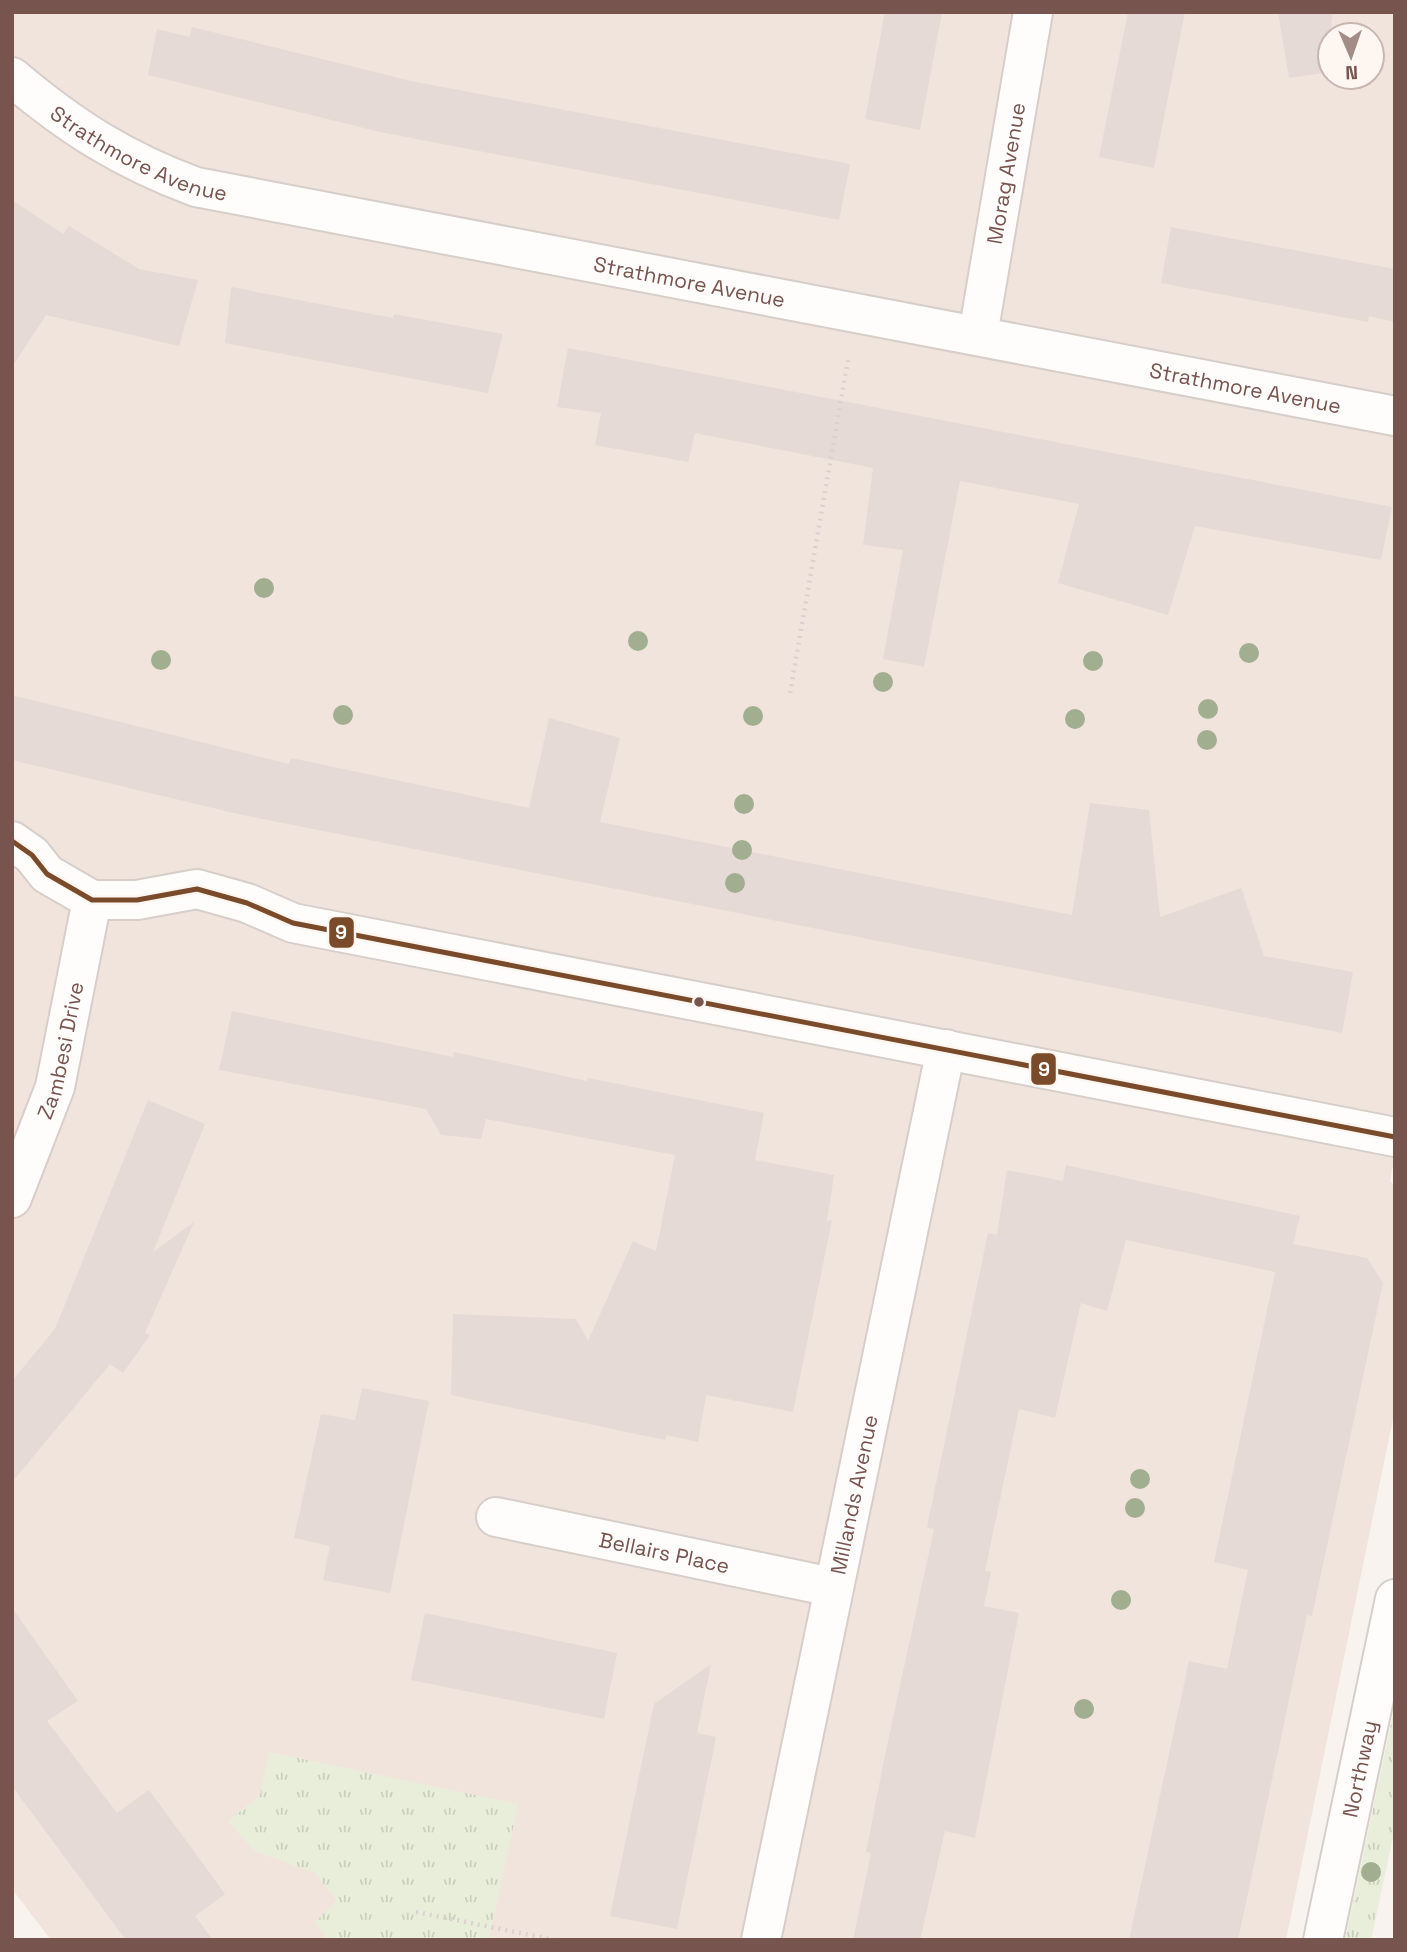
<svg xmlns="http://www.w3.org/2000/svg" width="1407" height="1952" viewBox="0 0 1407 1952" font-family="'Space Grotesk',sans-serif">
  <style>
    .residential { fill: #f1e4dc; fill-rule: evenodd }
    .grass { fill: url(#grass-tufts) }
    .building { fill: #e5dad6 }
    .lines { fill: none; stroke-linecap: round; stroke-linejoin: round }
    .minor-casing { stroke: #d7ceca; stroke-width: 42 }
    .tertiary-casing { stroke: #d7ceca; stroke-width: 42 }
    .path { stroke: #dad1d0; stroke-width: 4.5; stroke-dasharray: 2 5; stroke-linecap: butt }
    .minor { stroke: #fefdfc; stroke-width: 38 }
    .tertiary { stroke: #fefdfc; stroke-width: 38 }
    .bus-1-casing { stroke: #fef7f1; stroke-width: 10 }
    .bus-1 { stroke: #7a4b2a; stroke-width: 5 }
    .tree { fill: #a2ae90 }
    .bus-dot { fill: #77554e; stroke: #fef7f1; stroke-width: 2.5 }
    .labels { text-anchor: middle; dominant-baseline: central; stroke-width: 7; stroke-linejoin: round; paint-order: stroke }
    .street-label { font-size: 21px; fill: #77554e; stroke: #fef7f1 }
    .line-badge { stroke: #fef7f1; stroke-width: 2.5 }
    .badge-label { font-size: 19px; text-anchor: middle; font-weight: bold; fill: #fff }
  </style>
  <defs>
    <pattern id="grass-tufts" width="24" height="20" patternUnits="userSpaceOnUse" patternTransform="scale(1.75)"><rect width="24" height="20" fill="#e9eeda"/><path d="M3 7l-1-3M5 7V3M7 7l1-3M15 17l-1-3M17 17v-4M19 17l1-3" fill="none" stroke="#cbcebd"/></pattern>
  </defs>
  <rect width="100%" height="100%" fill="#f8f3ee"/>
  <path class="residential" d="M12 12H1395V1154L1390 1181 1395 1186V1409L1286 1940H51L12 1889ZM1330 35H1372V77H1330Z"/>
  <g class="grass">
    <path d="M1395 1705V1828L1371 1940H1345Z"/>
    <path d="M269 1752 518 1804 489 1940H328L315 1922 337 1901 315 1873 255 1851 228 1821 260 1796Z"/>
  </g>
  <g class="building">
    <path d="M885 12H942L920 130 865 119Z"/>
    <path d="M1128 12H1185L1154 168 1099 157Z"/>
    <path d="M1278 12H1333L1324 73 1289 78Z"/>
    <path d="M192 27 411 81 850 164 839 220 380 132 148 75 157 29 190 37Z"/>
    <path d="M12 200 63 234 69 226 139 269 198 280 179 346 46 315 12 367Z"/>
    <path d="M1171 227 1395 269V322L1369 316 1368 322 1161 283Z"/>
    <path d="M231 287 393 318 394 314 503 334 488 393 225 343Z"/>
    <path d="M568 348 1392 507 1381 560 1195 526 1168 615 1058 583 1079 504 960 481 924 667 883 659 903 550 863 545 873 468 695 433 688 462 595 445 601 413 557 407Z"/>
    <path d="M12 695 289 764 291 758 529 808 549 718 620 738 600 822 1072 915 1090 803 1149 810 1160 917 1241 888 1264 956 1353 972 1342 1033 238 814 12 760Z"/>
    <path d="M232 1011 453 1057 454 1052 587 1081 588 1078 764 1113 755 1160 834 1175 827 1221 832 1220 793 1412 706 1395 698 1442 666 1435 665 1440 451 1395 453 1314 576 1319 588 1341 633 1241 656 1251 675 1155 486 1119 481 1139 441 1135 426 1109 219 1070Z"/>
    <path d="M148 1100 205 1124 153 1252 194 1222 145 1333 150 1335 123 1373 110 1364 12 1482V1381L55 1329Z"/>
    <path d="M1066 1165 1300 1216 1293 1244 1367 1258 1383 1283 1312 1616 1307 1615 1238 1940H1129L1189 1661 1227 1669 1248 1570 1214 1562 1275 1272 1126 1240 1107 1311 1081 1303 1055 1418 1019 1409 985 1571 991 1572 984 1606 1019 1613 975 1838 945 1831 920 1940H853L871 1853 866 1852 885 1755 934 1529 927 1527 988 1233 997 1235 1007 1170 1063 1181Z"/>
    <path d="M362 1388 429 1401 390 1593 323 1580 330 1546 294 1538 321 1414 355 1420Z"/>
    <path d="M12 1608 78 1701 47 1721 117 1813 149 1790 225 1894 195 1916 213 1940H126L12 1786Z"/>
    <path d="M425 1613 617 1653 604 1719 411 1680Z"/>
    <path d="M711 1664 697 1733 716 1737 677 1929 610 1916 654 1704Z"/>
  </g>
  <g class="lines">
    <g class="minor-casing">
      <g id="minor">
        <path id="s1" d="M12 77C71 127 123 160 196 187L1395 416"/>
        <path id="s2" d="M978 335 1033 12"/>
        <path id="s3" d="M12 1198 55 1087 92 900"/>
        <path id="s4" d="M496 1517 832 1587"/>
        <path id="s5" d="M761 1940 946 1049"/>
        <path id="s6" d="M1323 1940 1395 1599"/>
      </g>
    </g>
    <g class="tertiary-casing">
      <path id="tertiary" d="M12 841 32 855 47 874 92 900H137L197 889 247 903 293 923 1395 1137"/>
    </g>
    <g class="path">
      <path d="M790 693 848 360"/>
      <path d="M416 1912 555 1940"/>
    </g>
    <use href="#minor" class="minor"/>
    <use href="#tertiary" class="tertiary"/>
    <g class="bus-1-casing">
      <path id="bus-1" d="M12 841 32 855 47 874 92 900H137L197 889 247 903 293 923 1395 1137"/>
    </g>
    <use href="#bus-1" class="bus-1"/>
  </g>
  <g class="tree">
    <circle cx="264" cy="588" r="10"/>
    <circle cx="638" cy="641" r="10"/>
    <circle cx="1249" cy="653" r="10"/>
    <circle cx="161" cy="660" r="10"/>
    <circle cx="1093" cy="661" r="10"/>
    <circle cx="883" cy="682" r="10"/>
    <circle cx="1208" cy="709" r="10"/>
    <circle cx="343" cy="715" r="10"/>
    <circle cx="753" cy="716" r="10"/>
    <circle cx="1075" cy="719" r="10"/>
    <circle cx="1207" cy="740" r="10"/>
    <circle cx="744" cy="804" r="10"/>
    <circle cx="742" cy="850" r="10"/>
    <circle cx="735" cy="883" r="10"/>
    <circle cx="1140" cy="1479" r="10"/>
    <circle cx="1135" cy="1508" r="10"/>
    <circle cx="1121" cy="1600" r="10"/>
    <circle cx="1084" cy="1709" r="10"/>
    <circle cx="1371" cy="1872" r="10"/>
  </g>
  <circle class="bus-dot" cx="699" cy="1002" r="6"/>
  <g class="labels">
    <g class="street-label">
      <text stroke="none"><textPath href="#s1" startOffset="150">Strathmore Avenue</textPath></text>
      <text stroke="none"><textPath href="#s2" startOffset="164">Morag Avenue</textPath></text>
      <text stroke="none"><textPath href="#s1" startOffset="718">Strathmore Avenue</textPath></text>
      <text stroke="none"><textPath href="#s1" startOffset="1284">Strathmore Avenue</textPath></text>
      <text stroke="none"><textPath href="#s3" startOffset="156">Zambesi Drive</textPath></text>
      <text stroke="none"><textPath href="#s5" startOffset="455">Millands Avenue</textPath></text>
      <text stroke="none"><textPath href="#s4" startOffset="172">Bellairs Place</textPath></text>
      <text stroke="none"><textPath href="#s6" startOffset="175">Northway</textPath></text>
    </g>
  </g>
  <g class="line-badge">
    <rect x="328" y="916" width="27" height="33" rx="7" fill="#7a4b2a"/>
    <rect x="1030" y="1052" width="27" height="34" rx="7" fill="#7a4b2a"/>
  </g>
  <g class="badge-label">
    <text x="341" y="939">9</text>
    <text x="1044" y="1076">9</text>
  </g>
  <rect width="1407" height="1952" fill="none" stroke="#77554e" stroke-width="28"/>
  <g transform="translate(1351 56) rotate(178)"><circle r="33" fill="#fef7f1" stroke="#c8b6b0" stroke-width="2"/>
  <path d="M0-5L12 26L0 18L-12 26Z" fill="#a48c86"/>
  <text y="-10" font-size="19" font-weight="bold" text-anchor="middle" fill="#77554e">N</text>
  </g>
</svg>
